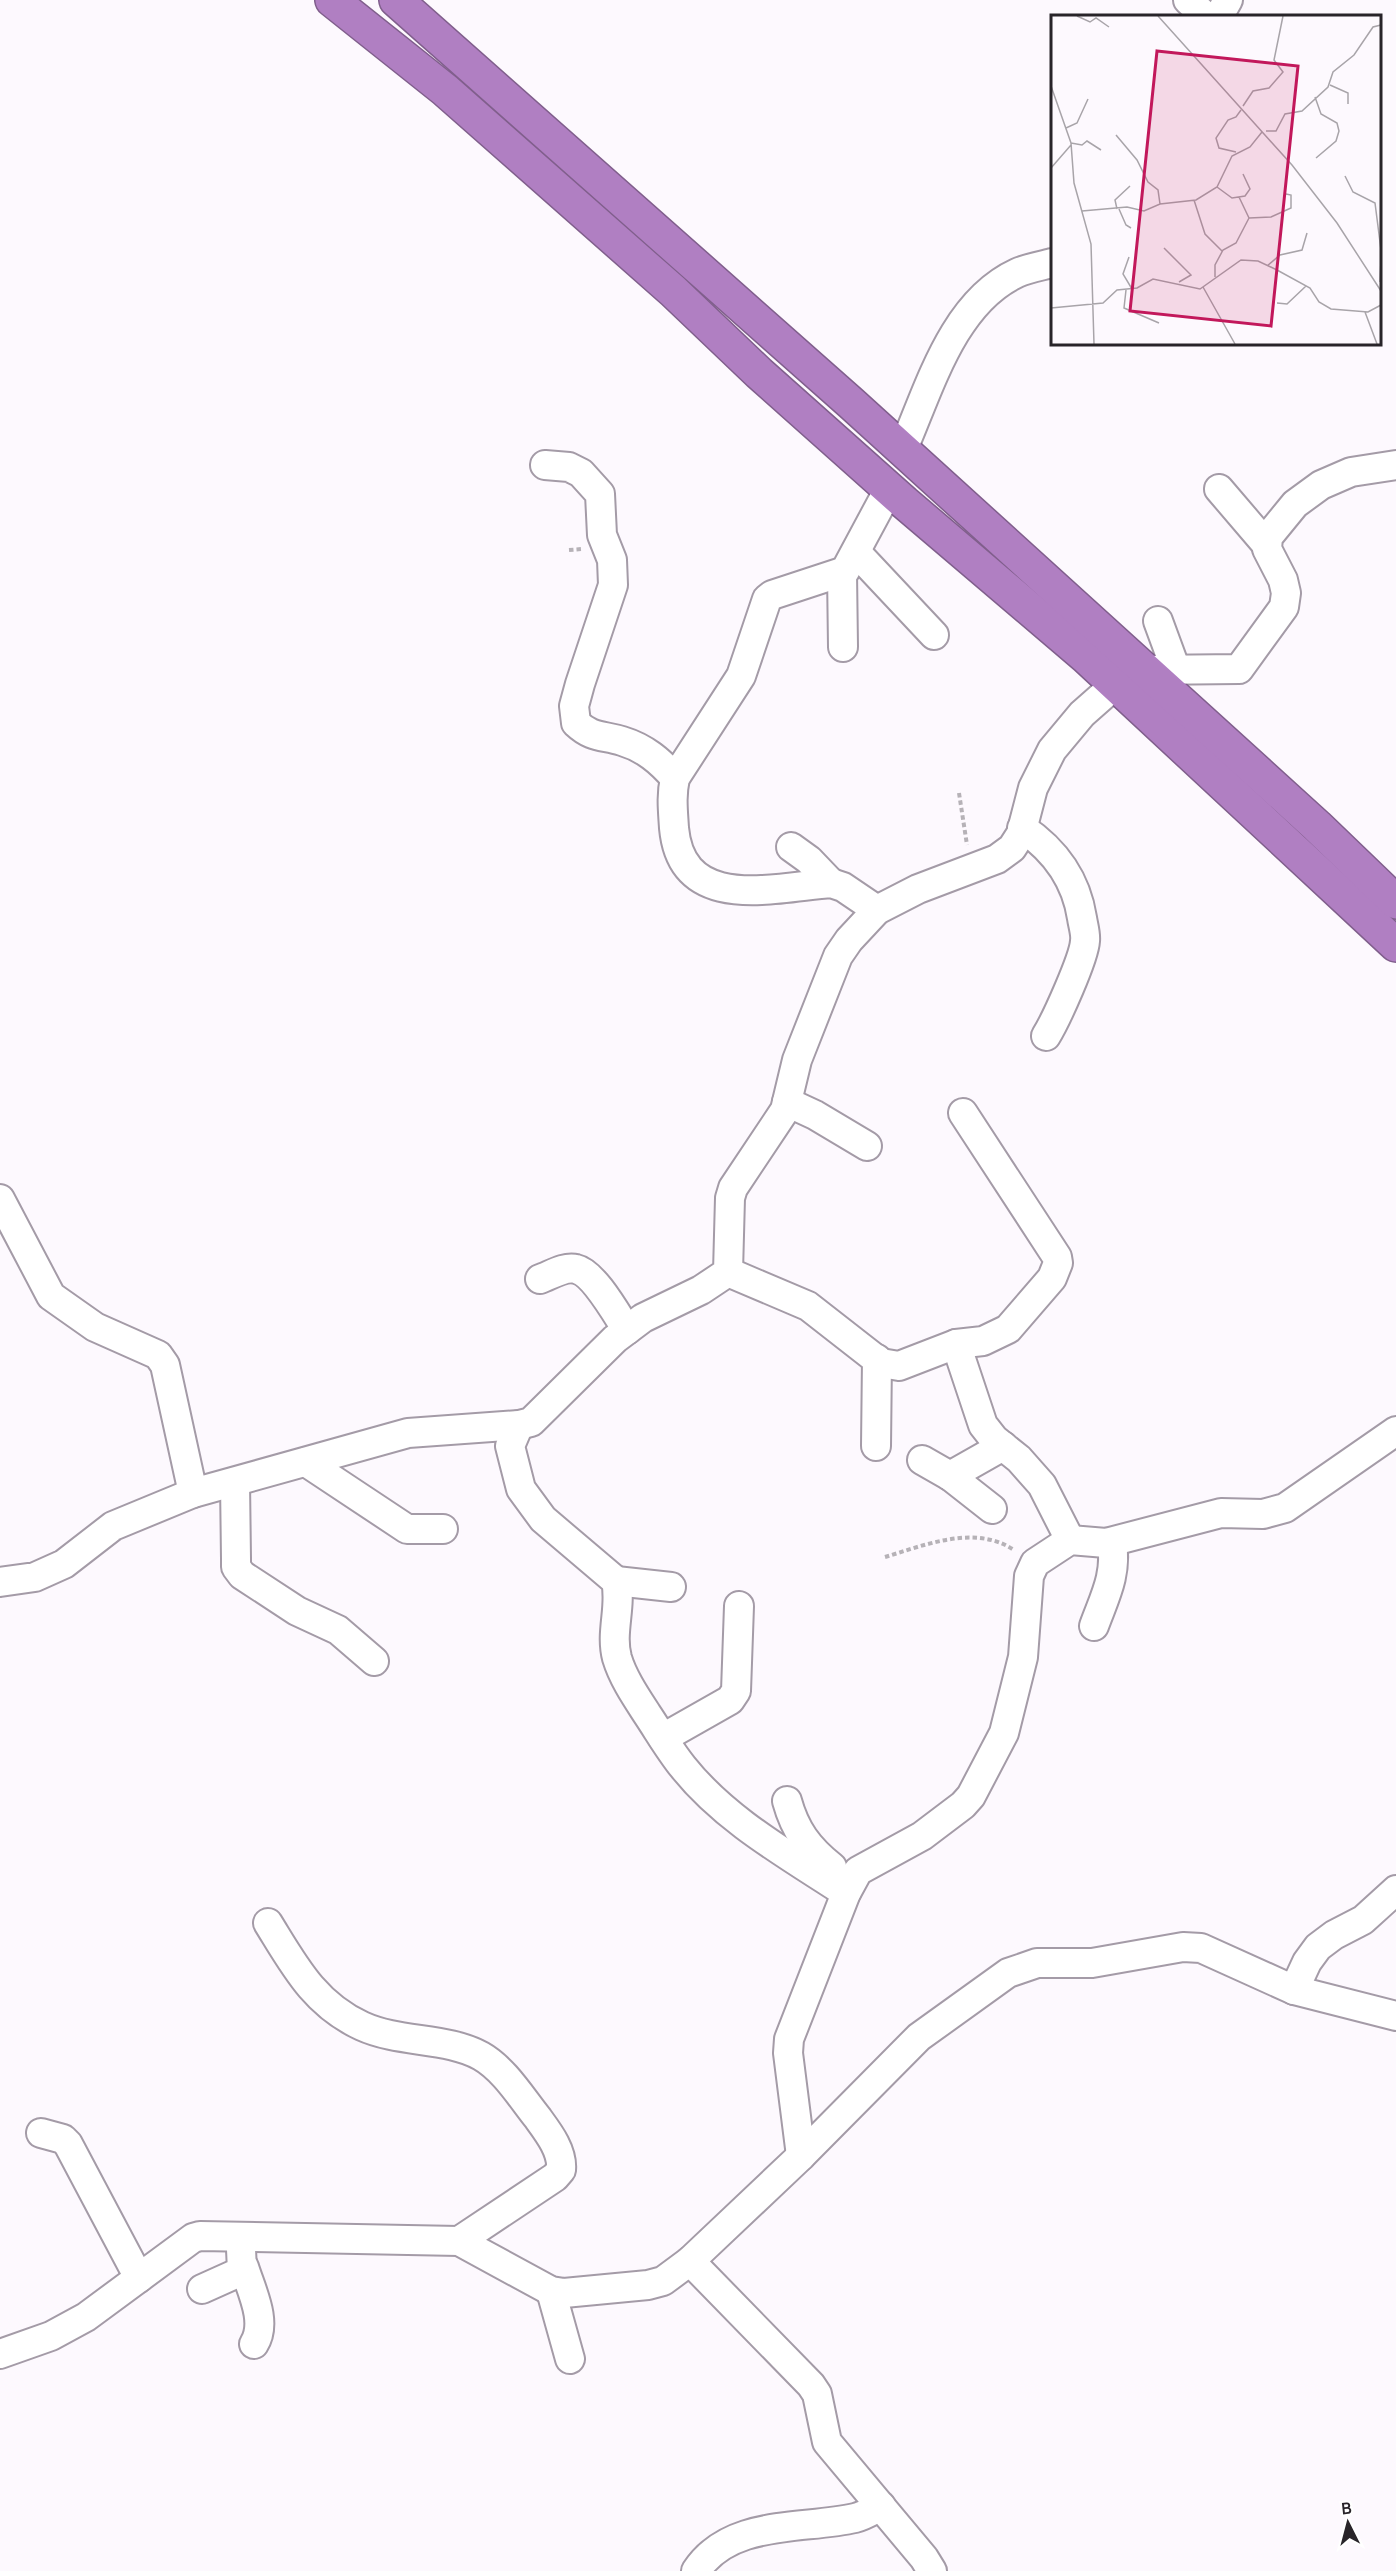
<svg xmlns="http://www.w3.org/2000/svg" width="1396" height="2571" viewBox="0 0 1396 2571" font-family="Manrope,sans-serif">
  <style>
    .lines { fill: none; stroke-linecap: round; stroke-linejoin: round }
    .minor-casing { stroke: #a49ba7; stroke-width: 32 }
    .highway-casing { stroke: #805f8c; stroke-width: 36 }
    .path { stroke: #b6b2b7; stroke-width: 4; stroke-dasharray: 4.5 3; stroke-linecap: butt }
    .minor { stroke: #fff; stroke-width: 28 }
    .highway { stroke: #b07fc2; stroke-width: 33 }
    .inset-road { fill: none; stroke: #a8a4a9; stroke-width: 1.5 }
    .view { fill: #c2185b; fill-opacity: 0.15; stroke: #c2185b; stroke-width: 3 }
    .inset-edge { fill: none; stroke: #282429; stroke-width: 3 }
  </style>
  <rect width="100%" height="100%" fill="#fdf9fe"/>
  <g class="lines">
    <g class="minor-casing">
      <g id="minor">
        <path d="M1188 0 1205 16"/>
        <path d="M1219 16 1228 0"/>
        <path d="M902 451C929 390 952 303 1017 273 1028 268 1041 266 1052 263"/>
        <path d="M545 465 569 467 581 473 600 494 602 535 612 560 613 585 580 684 574 706 576 723C592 738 602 735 622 741 645 748 660 761 675 778"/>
        <path d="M1219 489 1266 544"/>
        <path d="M856 552 934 635"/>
        <path d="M842 573 843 647"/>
        <path d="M1158 621 1176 670"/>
        <path d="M1146 670 1239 669 1284 607 1286 593 1283 580 1267 549 1268 537 1295 504 1321 485 1351 472 1396 465"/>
        <path d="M1022 828C1055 850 1076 879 1082 918 1083 925 1086 934 1085 941 1084 958 1056 1020 1046 1036"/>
        <path d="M791 847 809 860 831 883"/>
        <path d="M877 910 843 887 831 883C772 888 682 913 674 828 673 811 671 796 675 778L741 676 767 599 772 595 845 571 889 489"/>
        <path d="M787 1102 815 1115 867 1146"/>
        <path d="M0 1199 51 1296 95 1327 158 1355 165 1365 193 1493"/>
        <path d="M728 1272 808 1306 881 1363 899 1366 956 1344 983 1341 1008 1329 1052 1278 1058 1263 1057 1257 963 1113"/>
        <path d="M540 1279C551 1275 565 1266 576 1269 594 1273 617 1315 627 1330"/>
        <path d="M956 1344 983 1425 994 1439 1019 1459 1042 1485 1070 1540"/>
        <path d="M519 1425 510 1446 521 1489 543 1519 616 1581C622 1606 610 1632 617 1658 623 1678 636 1697 647 1714 659 1732 670 1751 683 1767 726 1821 790 1856 846 1893"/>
        <path d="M876 1446 877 1359"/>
        <path d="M922 1460 950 1476 992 1509"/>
        <path d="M306 1462 407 1529H443"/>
        <path d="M950 1476 1003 1446"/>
        <path d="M235 1482 236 1559V1567L242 1575 297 1611 338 1630 374 1661"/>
        <path d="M616 1581 671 1587"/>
        <path d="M0 1582 35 1577 64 1564 113 1526 193 1493 408 1433 519 1425 531 1422 615 1339 643 1318 701 1290 728 1272 730 1198 733 1188 785 1110 797 1060 838 956 849 940 877 910 918 889 997 859 1012 848 1021 834 1033 788 1052 750 1082 714 1116 684"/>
        <path d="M1094 1626C1105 1596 1117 1575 1112 1542"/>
        <path d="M663 1738 730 1700 736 1691 739 1606"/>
        <path d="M787 1801C795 1830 808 1848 832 1867"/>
        <path d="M268 1923C294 1965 314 2004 362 2026 399 2043 447 2037 481 2056 504 2069 521 2097 537 2117 548 2132 563 2151 561 2170L555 2177 459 2241"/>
        <path d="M1294 1990 1307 1962 1318 1947 1334 1935 1363 1920 1396 1890"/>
        <path d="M41 2133 63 2139 68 2144 139 2278"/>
        <path d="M801 2156 788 2053 789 2039 846 1893 858 1871 922 1836 963 1805 971 1796 1004 1733 1023 1657 1029 1576 1035 1563 1070 1540 1106 1543 1221 1513 1263 1514 1285 1508 1396 1431"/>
        <path d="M690 2261 811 2385 817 2394 827 2442 924 2558 932 2571"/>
        <path d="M244 2267C251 2290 268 2322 254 2344"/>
        <path d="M202 2289 242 2271 241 2249"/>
        <path d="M551 2291 570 2359"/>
        <path d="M0 2354 51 2336 86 2317 193 2238 200 2236 459 2241 551 2291 564 2293 648 2285 663 2281 690 2261 801 2156 919 2037 1008 1973 1037 1963H1092L1183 1947 1201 1948 1294 1990 1396 2016"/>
        <path d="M696 2571C730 2519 803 2530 855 2518 864 2516 873 2510 881 2506"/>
      </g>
    </g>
    <g class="highway-casing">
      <g id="highway">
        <path d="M332 0 445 90 673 291 759 373 905 503 1086 657 1396 945"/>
        <path d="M396 0 851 403 1317 826 1396 902"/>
      </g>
    </g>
    <g class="path">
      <path d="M569 550 582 549"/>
      <path d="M959 793 967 845"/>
      <path d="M885 1557C925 1545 975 1524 1014 1550"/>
    </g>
    <use href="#minor" class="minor"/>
    <use href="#highway" class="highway"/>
  </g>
  <g transform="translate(1051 15)">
    <rect width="330" height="330" fill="#fdf9fe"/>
    <path class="inset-road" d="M26 1 39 7 45 3 58 12M107 1 241 150 286 208 330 276M279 70 297 78V89M0 71 20 128 23 168 40 229 43 329M264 82 270 99 286 108 288 116 285 126 265 143M192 91 202 76 218 73 232 57 223 45 232 1M15 113 26 108 37 84M215 116H225L234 99 251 96 277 72 282 57 303 40 322 12 330 10M65 120 86 145 97 167 107 175 109 189M20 128 31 130 36 126 50 135M185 137 168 133 165 123 177 105 185 102 190 95M0 153 20 130M294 161 302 177 324 188 330 235M166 172 181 183 194 181 199 174 192 159M188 182 198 203M143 185 154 219 171 236M66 194 64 185 79 171M68 194 75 210 80 213M31 196 76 192 93 196 109 189 145 185 166 172 181 141 199 132 211 117M198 203 220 202 240 193V180L235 179M113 233 140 260 128 267M78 242 72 259 81 274M216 251 229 240 251 235 256 218M164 262V250L172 235 185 228 198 203M329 267 330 244M152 272 184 329M75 275 73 293 108 308M226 288 236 289 255 271M0 293 52 288 66 275 86 273 102 264 149 274 190 245 207 246 226 255 259 273 268 287 280 294 317 297 330 290M314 297 326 329"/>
    <path class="view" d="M106 36 247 51 220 311 79 296Z"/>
    <rect width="330" height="330" class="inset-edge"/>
  </g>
  <g transform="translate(1348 2523) rotate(354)" stroke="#ffffff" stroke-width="4.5" paint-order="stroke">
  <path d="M0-4.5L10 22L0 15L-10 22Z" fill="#282429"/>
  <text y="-9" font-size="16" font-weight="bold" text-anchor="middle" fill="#282429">B</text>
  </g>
</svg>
